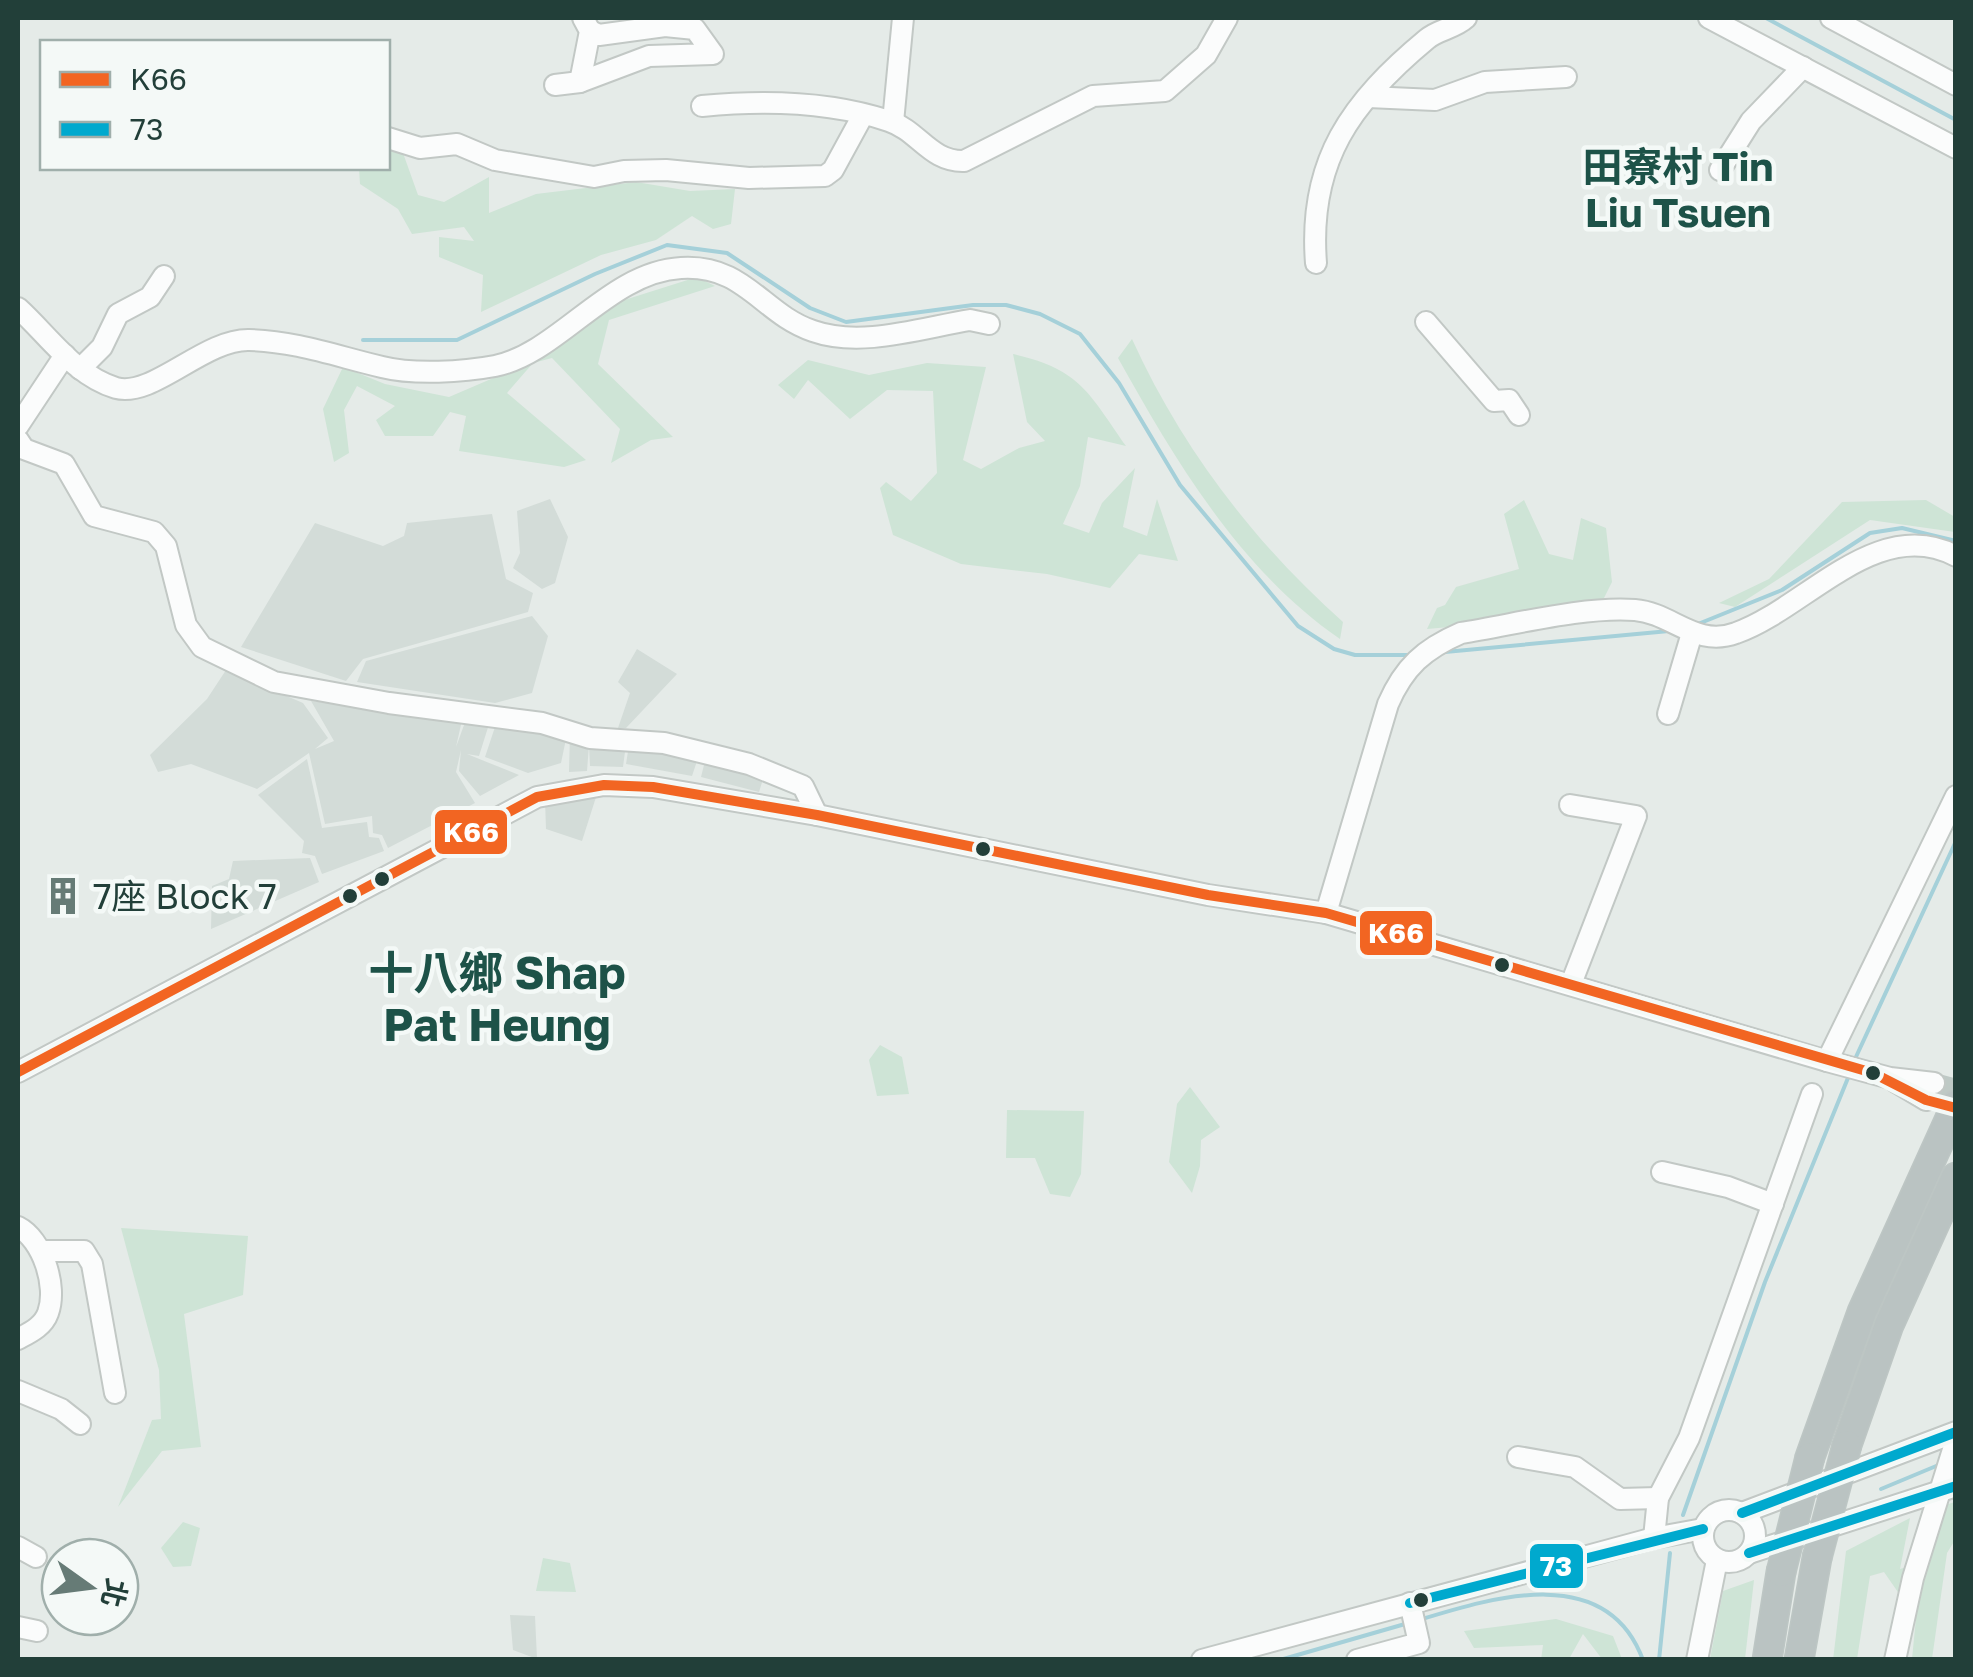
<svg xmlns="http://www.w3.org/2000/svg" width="1973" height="1677" viewBox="0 0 1973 1677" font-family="'Golos Text','Noto Sans TC',sans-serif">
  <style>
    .built { fill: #d3dcd8 }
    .green { fill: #cee4d6 }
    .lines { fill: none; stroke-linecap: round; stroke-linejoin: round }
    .stream { stroke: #a5d0d9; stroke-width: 4 }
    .minor-tunnel { stroke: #bec9c5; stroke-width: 20; stroke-dasharray: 20 10; stroke-linecap: butt }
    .minor-casing { stroke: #c2c8c5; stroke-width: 24 }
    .highway-casing { stroke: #bdc6c4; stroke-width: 31 }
    .minor { stroke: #fbfcfc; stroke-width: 20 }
    .highway { stroke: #bac3c2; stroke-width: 28 }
    .highway-bridge-casing { stroke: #bdc6c4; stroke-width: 31; stroke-linecap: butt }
    .highway-bridge { stroke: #bac3c2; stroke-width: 28 }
    .bus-1-casing { stroke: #f4f9f7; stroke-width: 18 }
    .bus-2-casing { stroke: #f4f9f7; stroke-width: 18 }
    .bus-1 { stroke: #f26522; stroke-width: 10 }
    .bus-2 { stroke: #00a9ce; stroke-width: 10 }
    .bus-dot { fill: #223f39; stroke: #f4f9f7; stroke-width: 4 }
    .labels { text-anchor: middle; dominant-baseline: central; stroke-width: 9; stroke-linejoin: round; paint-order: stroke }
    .poi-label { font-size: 35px; fill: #223f39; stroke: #f4f9f7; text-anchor: start }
    .quarter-label { font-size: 40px; font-weight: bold; fill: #1d5248; stroke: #f4f9f7 }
    .district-label { font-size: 45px; font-weight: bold; fill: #1d5248; stroke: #f4f9f7 }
    .line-badge { stroke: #f4f9f7; stroke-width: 4 }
    .badge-label { font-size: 28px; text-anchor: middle; font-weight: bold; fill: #fff }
  </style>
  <rect width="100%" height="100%" fill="#e5ebe8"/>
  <g class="built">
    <path d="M550 499 568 537 555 583 542 589 513 568 520 553 517 511Z"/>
    <path d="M492 514 506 579 533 593 528 612 363 659 346 681 241 647 315 523 383 546 404 536 407 523Z"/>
    <path d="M532 616 548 636 532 693 495 703 357 682 366 661Z"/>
    <path d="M637 649 677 674 626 728H618L630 693 618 682Z"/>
    <path d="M226 670 303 703 328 738 315 749 334 741 311 701 462 720 456 747 468 714 490 721 479 756 467 754 519 775 480 796 459 771 461 750 456 772 475 803 388 848 382 835 373 833 372 816 325 824 309 753 257 789 191 764 158 772 150 755 207 699Z"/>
    <path d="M497 721 566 739 561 763 528 773 485 757Z"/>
    <path d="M570 735 626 744 623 767 590 766 589 745 587 771 569 772Z"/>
    <path d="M629 745 699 755 692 776 626 764Z"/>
    <path d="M307 759 322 828 367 822 369 837 379 838 384 851 322 874 315 856 302 853 304 841 258 795Z"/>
    <path d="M705 761 764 776 759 792 701 777Z"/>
    <path d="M597 794 582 841 546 829 545 800Z"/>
    <path d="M310 858 319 882 211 929 212 886 229 879 233 861Z"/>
    <path d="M510 1615 535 1616 537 1659 513 1650Z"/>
  </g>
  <g class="green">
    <path d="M388 146 403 153 418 195 444 202 489 177V213L536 194 636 182 690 191 735 189 731 224 713 229 692 216 656 240 601 255 481 312 483 275 439 257V237L474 241 464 227 412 234 398 209 360 184 359 168H388Z"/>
    <path d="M697 277 715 286 609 320 598 364 673 437 651 440 611 463 620 429 552 358 533 363 507 393 586 460 564 467 459 451 466 416 450 412 433 436H385L376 420 395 406 357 386 344 410 349 453 334 462 323 409 343 367 385 384 449 397 498 376 618 302Z"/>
    <path d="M1132 339C1181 447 1254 543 1343 622L1340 639C1241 571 1176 462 1118 358Z"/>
    <path d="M1013 354C1080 369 1089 393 1126 446L1088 437 1080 486 1063 524 1089 533 1102 503 1135 468 1123 527 1147 536 1157 499 1178 561 1139 554 1110 588 1047 574 961 564 893 535 880 488 886 482 911 501 937 473 933 391 887 390 850 419 808 380 794 399 778 385 808 360 869 375 927 363 986 367 963 460 981 469 1019 448 1045 441 1027 422Z"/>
    <path d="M1524 500 1549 554 1573 560 1581 518 1606 528 1612 582 1596 614 1427 629 1437 608 1445 605 1456 587 1519 569 1504 514Z"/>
    <path d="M1926 500 1955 517V532L1870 520 1735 607 1719 603 1769 579 1842 502Z"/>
    <path d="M880 1045 902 1057 909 1094 877 1096 869 1060Z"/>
    <path d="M1190 1087 1220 1127 1201 1140 1200 1166 1192 1193 1169 1162 1177 1104Z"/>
    <path d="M1007 1110 1084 1111 1081 1174 1070 1197 1050 1194 1035 1158H1006Z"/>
    <path d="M121 1228 248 1236 243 1295 184 1314 201 1447 162 1451 118 1507 152 1420 161 1419 159 1370Z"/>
    <path d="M1955 1502V1540L1947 1553 1932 1659H1912L1916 1618 1884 1572 1870 1576 1857 1659 1833 1660 1846 1551 1910 1518 1900 1569 1926 1561 1945 1505Z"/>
    <path d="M183 1522 200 1528 191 1566 173 1567 161 1548Z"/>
    <path d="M543 1558 570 1563 576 1592 536 1591Z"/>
    <path d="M1754 1580 1745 1659H1710L1723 1591Z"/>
    <path d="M1556 1619 1613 1636 1622 1659H1602L1583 1634 1569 1659 1541 1660 1543 1645 1474 1648 1464 1631Z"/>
  </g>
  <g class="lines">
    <g class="stream">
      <path d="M1766 18 1956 120"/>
      <path d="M363 340H457L595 274 667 245 727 253 810 308 846 322 973 305H1006L1040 314 1080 334 1119 383 1180 485 1298 626 1334 649 1355 655H1411"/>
      <path d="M1698 624 1782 590 1870 533 1902 528 1956 541"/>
      <path d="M1445 652 1669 631"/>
      <path d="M1855 1059 1956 841"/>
      <path d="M1881 1489 1941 1464"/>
      <path d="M1683 1515 1765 1282 1850 1073"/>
      <path d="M1419 1620C1494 1597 1607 1562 1643 1660"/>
      <path d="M1280 1660 1405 1624"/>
      <path d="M1659 1660 1670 1553"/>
    </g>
    <path class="minor-tunnel" d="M1934 1083 1956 1089"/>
    <g class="minor-casing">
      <g id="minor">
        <path d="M1709 18 1956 148"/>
        <path d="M1831 18 1956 85"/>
        <path d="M580 82 590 31 583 18"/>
        <path d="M555 85 580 82 649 56 713 54 695 29 665 26 599 35 590 31"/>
        <path d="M1368 97 1435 100 1485 82 1566 77"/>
        <path d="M702 106C764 100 829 101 889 121 919 131 930 162 964 161L1093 96 1165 91 1206 55 1227 18"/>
        <path d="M893 122 903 18"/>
        <path d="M388 138 420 148 457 144 495 160 594 177 624 171 666 170 749 178 825 176 833 170 863 115"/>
        <path d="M1720 170 1751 121 1803 67"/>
        <path d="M1316 263C1308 161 1351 102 1427 39 1439 29 1454 29 1466 18"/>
        <path d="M18 308C48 335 75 376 116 388 153 398 204 339 249 340 295 341 339 357 382 367 414 375 463 372 495 366 559 353 609 272 681 268 745 264 762 314 813 331 861 348 921 328 970 320L989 324"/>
        <path d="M1426 322 1494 401 1509 400 1519 415"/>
        <path d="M80 369 102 347 118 314 150 297 164 276"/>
        <path d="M18 426 65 355"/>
        <path d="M18 440 24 449 64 464 94 516 154 532 166 546 186 625 202 647 274 682 389 703 542 723 590 738 664 743 749 764 803 786 817 815"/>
        <path d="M1668 714 1692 633"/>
        <path d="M1570 805 1636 816 1571 984"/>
        <path d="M1326 913 1388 704C1404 667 1424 649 1461 633 1513 625 1583 606 1635 610 1672 613 1696 648 1736 633 1805 609 1877 514 1956 556"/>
        <path d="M1827 1061 1956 796"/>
        <path d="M18 1072 537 797 604 785 653 787 817 815 1208 895 1326 913 1827 1061 1890 1078 1934 1083"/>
        <path d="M1896 1082 1926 1100"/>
        <path d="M1662 1172 1728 1187 1773 1204"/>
        <path d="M18 1227C42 1239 58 1286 48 1313 43 1327 29 1333 18 1339"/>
        <path d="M43 1251H84L92 1264 115 1393"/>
        <path d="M18 1391 61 1409 80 1424"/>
        <path d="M1518 1457 1575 1467 1620 1499 1658 1498"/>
        <circle cx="1729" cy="1536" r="26"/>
        <path d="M1742 1513 1956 1432"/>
        <path d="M1654 1538 1658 1498 1689 1438 1812 1094"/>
        <path d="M18 1547 36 1557"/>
        <path d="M1749 1553 1956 1486"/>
        <path d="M18 1627 37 1631"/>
        <path d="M1202 1660 1654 1538 1703 1529"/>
        <path d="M1357 1660 1419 1643 1410 1603"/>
        <path d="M1697 1660 1717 1560"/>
        <path d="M1895 1660 1913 1578 1956 1440"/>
      </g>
    </g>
    <g class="highway-casing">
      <g id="highway">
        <path d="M1847 1445 1889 1325 1956 1177"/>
        <path d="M1810 1457 1862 1312 1956 1105"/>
        <path d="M1767 1660 1781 1572"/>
        <path d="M1799 1660 1817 1558"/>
      </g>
    </g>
    <use href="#minor" class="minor"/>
    <use href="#highway" class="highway"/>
    <g class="highway-bridge-casing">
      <g id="highway-bridge">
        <path d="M1817 1558 1847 1445"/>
        <path d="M1781 1572 1810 1457"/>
      </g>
    </g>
    <use href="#highway-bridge" class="highway-bridge"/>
    <g class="bus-1-casing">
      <path id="bus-1" d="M18 1072 537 797 604 785 653 787 817 815 1208 895 1326 913 1873 1073 1926 1100 1956 1108"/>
    </g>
    <g class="bus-2-casing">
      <g id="bus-2">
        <path d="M1742 1513 1956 1432"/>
        <path d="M1749 1553 1956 1486"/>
        <path d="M1410 1603 1703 1529"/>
      </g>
    </g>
    <use href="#bus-1" class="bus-1"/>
    <use href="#bus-2" class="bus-2"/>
  </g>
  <defs>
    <g id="building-bare" transform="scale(3)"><path d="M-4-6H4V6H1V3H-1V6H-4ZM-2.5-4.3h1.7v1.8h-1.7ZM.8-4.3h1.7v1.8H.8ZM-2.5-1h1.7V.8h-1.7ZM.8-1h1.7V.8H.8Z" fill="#667b76" stroke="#f4f9f7" stroke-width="2.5" paint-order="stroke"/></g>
  </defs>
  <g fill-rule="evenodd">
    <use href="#building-bare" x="63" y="896"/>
  </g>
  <g class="bus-dot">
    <circle cx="983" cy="849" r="9"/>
    <circle cx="382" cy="879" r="9"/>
    <circle cx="350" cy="896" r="9"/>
    <circle cx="1502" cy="965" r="9"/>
    <circle cx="1873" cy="1073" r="9"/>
    <circle cx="1421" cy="1600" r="9"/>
  </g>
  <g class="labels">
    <g class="poi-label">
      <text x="93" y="896">7座 Block 7</text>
    </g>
    <g class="quarter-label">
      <text x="1678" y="166">田寮村 Tin<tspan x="1678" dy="46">Liu Tsuen</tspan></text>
    </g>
    <g class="district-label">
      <text x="497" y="972">十八鄉 Shap<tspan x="497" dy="52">Pat Heung</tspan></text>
    </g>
  </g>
  <g class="line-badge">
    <rect x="433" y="808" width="76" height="48" rx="10" fill="#f26522"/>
    <rect x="1358" y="909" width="76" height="48" rx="10" fill="#f26522"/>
    <rect x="1528" y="1542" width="57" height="48" rx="10" fill="#00a9ce"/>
  </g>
  <g class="badge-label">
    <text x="471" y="842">K66</text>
    <text x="1396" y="943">K66</text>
    <text x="1556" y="1576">73</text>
  </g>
  <rect width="1973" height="1677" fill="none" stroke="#223f39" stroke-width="40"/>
  <rect x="40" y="40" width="350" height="130" fill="#f4f9f7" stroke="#a0afab" stroke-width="2.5"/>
  <rect x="60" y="72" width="50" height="15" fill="#f26522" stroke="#a0afab" stroke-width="2.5"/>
  <text x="130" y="90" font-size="30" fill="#223f39">K66</text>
  <rect x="60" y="122" width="50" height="15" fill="#00a9ce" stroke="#a0afab" stroke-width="2.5"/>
  <text x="130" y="140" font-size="30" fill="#223f39">73</text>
  <g transform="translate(90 1587) rotate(104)"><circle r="48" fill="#f4f9f7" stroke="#a0afab" stroke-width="2.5"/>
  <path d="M0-8L18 38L0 25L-18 38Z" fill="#667b76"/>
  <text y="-15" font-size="28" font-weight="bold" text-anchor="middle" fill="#223f39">北</text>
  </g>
</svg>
